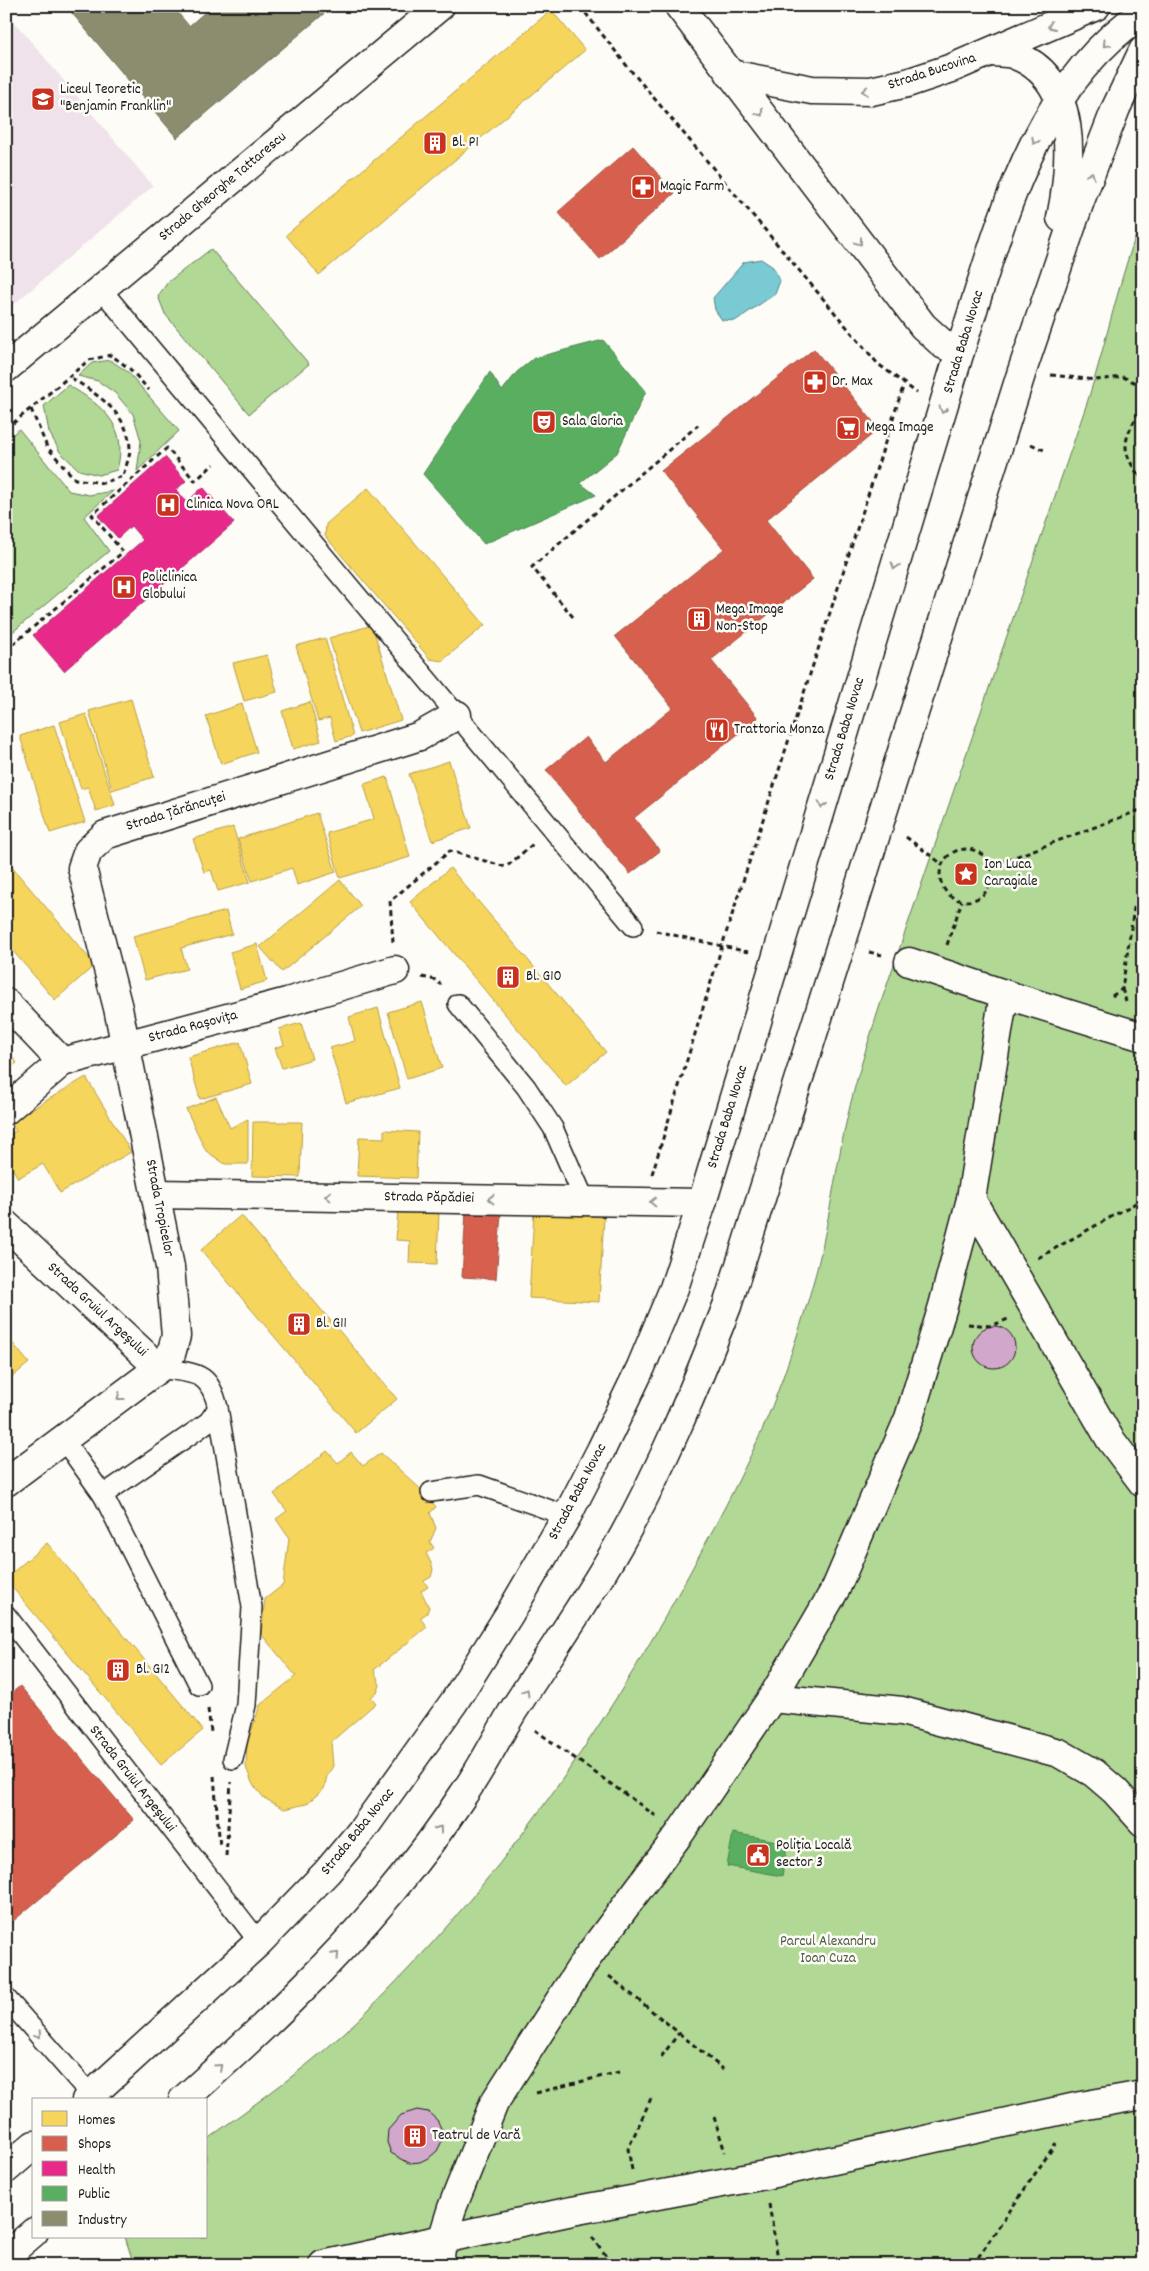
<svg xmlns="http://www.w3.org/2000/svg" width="1149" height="2271" viewBox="0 0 1149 2271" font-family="Dekko,sans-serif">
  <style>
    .built { fill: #f0e2ea }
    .green { fill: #b1d894; stroke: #667a58 }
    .water { fill: #79cad2; stroke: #548489 }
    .homes { fill: #f6d55c; stroke: #b59e49 }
    .shops { fill: #d6604d; stroke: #9e4c3e }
    .health { fill: #e7298a; stroke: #aa2569 }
    .public { fill: #5aae61; stroke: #47824c }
    .industry { fill: #8c8c6e; stroke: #6a6a55 }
    .building { fill: #d2a7cc; stroke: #1c1c1c }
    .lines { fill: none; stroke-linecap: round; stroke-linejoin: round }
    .lane-casing { stroke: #1c1c1c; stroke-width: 22 }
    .street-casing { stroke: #1c1c1c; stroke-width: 31 }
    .secondary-casing { stroke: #1c1c1c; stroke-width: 31 }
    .path { stroke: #1c1c1c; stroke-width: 3; stroke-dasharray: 5 4; stroke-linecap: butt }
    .lane { stroke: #fdfcf7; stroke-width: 19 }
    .street { stroke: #fdfcf7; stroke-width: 28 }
    .secondary { stroke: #fdfcf7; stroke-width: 28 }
    .oneway { stroke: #989794 }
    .labels { text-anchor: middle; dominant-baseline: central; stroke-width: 5; stroke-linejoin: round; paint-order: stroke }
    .street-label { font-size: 15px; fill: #1c1c1c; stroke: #fdfcf7 }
    .poi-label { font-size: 15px; fill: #1c1c1c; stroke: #fdfcf7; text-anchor: start }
    .park-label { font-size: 15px; fill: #505e46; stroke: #fdfcf7 }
  </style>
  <rect width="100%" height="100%" fill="#fdfcf7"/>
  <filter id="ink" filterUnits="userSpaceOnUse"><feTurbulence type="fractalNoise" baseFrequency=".02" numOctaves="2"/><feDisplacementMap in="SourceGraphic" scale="10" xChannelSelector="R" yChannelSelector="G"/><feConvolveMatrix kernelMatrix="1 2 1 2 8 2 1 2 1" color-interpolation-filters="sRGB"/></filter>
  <g filter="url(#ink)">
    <path class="built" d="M6 12 153 186 6 311Z"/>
    <g class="green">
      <path d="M1143 216V2265H134L125 2237H206V2140C259 2101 314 2063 361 2017 493 1889 600 1737 688 1576 722 1513 758 1448 782 1380 795 1343 807 1307 817 1269 831 1214 837 1157 851 1102 859 1069 870 1037 880 1005L1087 403C1107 341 1119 277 1143 216Z"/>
      <path d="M211 249 309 364 249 414 165 314 158 296 168 282Z"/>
      <path d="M110 360 128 372 179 431 137 471 141 441 133 414 115 393 98 381 78 376 92 363Z"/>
      <path d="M68 385C103 406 129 426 117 470L99 475 79 470 60 452 49 432 44 406Z"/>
      <path d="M19 429 69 491 89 495 113 491 84 517 109 551 8 636 6 633V440Z"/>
    </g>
    <path class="water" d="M761 259 773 267 780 281 775 294 735 321 722 320 715 310 713 298 744 262Z"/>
    <g class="homes">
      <path d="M551 10 585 50 319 275 286 235Z"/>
      <path d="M368 488 485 625 442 661 430 659 325 536 326 524Z"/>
      <path d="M372 625 401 720 359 733 329 638Z"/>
      <path d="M325 638 353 736 336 741 330 718 318 721 296 646Z"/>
      <path d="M267 655 277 692 244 701 233 663Z"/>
      <path d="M131 699 154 777 112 790 89 711Z"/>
      <path d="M310 702 321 741 293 749 282 711Z"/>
      <path d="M242 704 257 752 221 764 206 716Z"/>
      <path d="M86 714 115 805 96 811 88 787 81 789 60 722Z"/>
      <path d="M54 725 85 822 50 833 20 736Z"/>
      <path d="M449 761 471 828 432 841 409 774Z"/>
      <path d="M387 777 410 857 340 878 327 833 374 819 364 784Z"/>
      <path d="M317 813 336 872 297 885 292 868 252 881 238 839Z"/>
      <path d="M233 827 250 882 218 891 211 870 204 872 193 839Z"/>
      <path d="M6 860 95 965 55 1000 6 943Z"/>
      <path d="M450 868 606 1052 566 1086 410 902Z"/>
      <path d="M340 880 361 906 282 972 260 947Z"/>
      <path d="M226 911 232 934 181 948 187 969 145 980 133 936Z"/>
      <path d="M257 944 267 981 240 989 230 952Z"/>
      <path d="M422 1002 442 1068 407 1079 388 1012Z"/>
      <path d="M378 1008 400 1088 346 1103 330 1048 355 1041 349 1017Z"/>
      <path d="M301 1023 312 1059 282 1068 275 1048 284 1045 279 1029Z"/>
      <path d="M240 1042 252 1084 200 1099 188 1057Z"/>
      <path d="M6 1049 17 1063 6 1071Z"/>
      <path d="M86 1077 131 1152 60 1193 43 1164 18 1178 6 1158V1137L16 1131 10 1122Z"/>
      <path d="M216 1097 230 1128 248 1119V1164H225L206 1151 186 1109Z"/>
      <path d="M253 1122H302L300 1177 252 1176Z"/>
      <path d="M384 1130 418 1132 416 1178 357 1176 359 1137 384 1138Z"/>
      <path d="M398 1210 439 1212 437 1264 409 1263 410 1241 396 1240Z"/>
      <path d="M534 1213 604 1217 599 1302 529 1298Z"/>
      <path d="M241 1215 397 1399 356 1433 201 1250Z"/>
      <path d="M6 1335 29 1363 6 1382Z"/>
      <path d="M327 1451 338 1463 351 1452 363 1466 381 1453 425 1493 436 1507 430 1513 436 1528 430 1542 434 1548 426 1553 432 1565 433 1570 431 1577 424 1581 428 1587 421 1591 429 1607 427 1613 420 1618 427 1627 374 1670 380 1685 378 1691 371 1697 376 1703 331 1742 333 1766 327 1776 324 1789 306 1804 284 1809 264 1798 252 1783 246 1767 247 1744 260 1705 296 1676 261 1634 265 1599 283 1585 289 1538 276 1519 287 1511 274 1494Z"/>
      <path d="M47 1543 203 1730 161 1765 6 1580V1578Z"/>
    </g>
    <g class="shops">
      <path d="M633 146 675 193 600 259 558 212Z"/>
      <path d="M814 349 879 429 766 520 813 579 711 660 758 718 634 818 660 851 630 874 546 770 586 737 606 762 673 708 615 636 724 549 661 471Z"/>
      <path d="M466 1211 501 1213 496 1279 462 1277Z"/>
      <path d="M20 1686 134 1820 6 1927V1698Z"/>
    </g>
    <path class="health" d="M165 457 186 481 176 490 187 502 203 487 234 523 64 671 33 635 143 540 131 526 118 538 98 516Z"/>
    <g class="public">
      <path d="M603 340 646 391 617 453 580 483 596 495 484 544 423 474 490 372 502 391 517 372 534 358Z"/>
      <path d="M733 1833 788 1843 782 1876 727 1866Z"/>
    </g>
    <path class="industry" d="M66 6H172L189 26 212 6H333L177 138Z"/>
    <g class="building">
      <circle cx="994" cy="1347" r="21"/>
      <path d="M417 2110 428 2112 437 2120 443 2132 442 2141 437 2151 430 2157 420 2162 409 2163 391 2153 387 2142 388 2130 401 2115Z"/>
    </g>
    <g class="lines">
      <g class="lane-casing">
        <g id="lane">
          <path d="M101 289 633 926"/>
          <path d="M458 1004 526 1087 553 1128 585 1201"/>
          <path d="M218 1408 252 1607 246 1705 233 1759"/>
          <path d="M63 1439 103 1495 197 1430 209 1421 218 1408C209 1369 194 1374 159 1368"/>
          <path d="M431 1492 479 1485 567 1516"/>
          <path d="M103 1495 199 1685"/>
          <path d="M6 1615 259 1942"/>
          <path d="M6 1998 91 2095"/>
        </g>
      </g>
      <g class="street-casing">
        <g id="street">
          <path d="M679 6 923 326 944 345 960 351"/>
          <path d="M730 74 812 90 871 91 907 83 952 68 1096 6"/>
          <path d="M6 368 440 6"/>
          <path d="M909 962 1004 994 1143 1037"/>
          <path d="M6 1003 62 1062"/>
          <path d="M6 1110 62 1062 287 1002 395 970"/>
          <path d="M156 1194 702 1203"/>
          <path d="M971 1199 1110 1439 1143 1483"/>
          <path d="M6 1225 159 1368"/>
          <path d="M6 1482 159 1368 171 1354 176 1336 170 1267 118 1008 82 868 88 851 105 835 420 736 457 715"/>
          <path d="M772 1698 902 1711 1059 1753 1094 1773 1115 1791 1143 1822"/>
          <path d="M323 2265 572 2211 765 2175 1081 2106 1143 2095"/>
          <path d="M439 2265 442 2240 452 2208 494 2103 587 1958 680 1833 772 1698 836 1588 909 1418 943 1306 971 1199 1004 994"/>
        </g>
      </g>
      <g class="secondary-casing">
        <g id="secondary">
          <path d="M992 52C999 53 1008 52 1015 55 1079 79 1072 163 1061 218"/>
          <path d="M86 2100 259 1942 327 1872 363 1829 454 1702 510 1613 567 1516 601 1450 641 1367 674 1288 702 1203 960 351C999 231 1031 88 1143 13"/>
          <path d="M183 2100C256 2035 327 1969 390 1893 416 1862 441 1829 463 1795 482 1768 496 1739 513 1711 548 1656 586 1602 618 1546 661 1470 695 1388 727 1306L1022 371 1080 201 1116 108 1143 51"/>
          <path d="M6 2169 34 2145"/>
          <path d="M6 2256 34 2232"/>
        </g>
      </g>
      <g class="path">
        <path d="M580 6 627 66 878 364 917 393"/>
        <path d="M1051 375 1096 380 1123 377 1143 386"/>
        <path d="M1143 404C1125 440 1116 446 1143 481"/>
        <path d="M31 409 47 447 75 479 103 483 123 476C125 468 130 457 130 449 129 413 96 394 70 377"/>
        <path d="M6 429 89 360 111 355 130 369 149 390"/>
        <path d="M1031 444 1044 450"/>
        <path d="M1139 477 1143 469"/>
        <path d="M573 617 532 567 698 425"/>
        <path d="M6 650 123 552 92 515 167 448 195 481 214 464"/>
        <path d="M906 837 942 864"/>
        <circle cx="966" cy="875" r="26"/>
        <path d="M991 866 1143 809"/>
        <path d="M656 931 748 952"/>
        <path d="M393 942 390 901 450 851 506 867 533 844"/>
        <path d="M947 945 962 901"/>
        <path d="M869 952 882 955"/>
        <path d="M422 977 436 980 441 985"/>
        <path d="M1122 989 1126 1001"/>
        <path d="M1112 996 1122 989 1134 908 1143 894"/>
        <path d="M652 1174 722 946 904 384"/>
        <path d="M1038 1258 1143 1199"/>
        <path d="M968 1324 991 1326 1008 1319"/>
        <path d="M208 1709 211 1732"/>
        <path d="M535 1730 656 1816"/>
        <path d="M214 1776 220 1847"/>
        <path d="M226 1856 231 1782"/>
        <path d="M609 1976 723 2069"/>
        <path d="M661 2057 679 2033"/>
        <path d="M536 2093 619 2072"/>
        <path d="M714 2117 725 2152"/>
        <path d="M632 2170 628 2149 652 2096"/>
        <path d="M769 2204 779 2265"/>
        <path d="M592 2237 613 2265"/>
        <path d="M973 2265 1056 2143"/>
      </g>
      <use href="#lane" class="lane"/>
      <use href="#street" class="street"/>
      <use href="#secondary" class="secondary"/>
    </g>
    <defs><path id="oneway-chevron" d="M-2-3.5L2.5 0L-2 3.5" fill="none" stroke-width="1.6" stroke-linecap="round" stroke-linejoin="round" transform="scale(1.25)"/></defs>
    <g class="oneway">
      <use href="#oneway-chevron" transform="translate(1051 26) rotate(156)"/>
      <use href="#oneway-chevron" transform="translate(1106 44) rotate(134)"/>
      <use href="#oneway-chevron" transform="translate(865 91) rotate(176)"/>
      <use href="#oneway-chevron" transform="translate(760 113) rotate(53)"/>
      <use href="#oneway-chevron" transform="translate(1035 141) rotate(118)"/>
      <use href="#oneway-chevron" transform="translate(1091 175) rotate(-69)"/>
      <use href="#oneway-chevron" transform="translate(859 242) rotate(53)"/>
      <use href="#oneway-chevron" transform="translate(943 410) rotate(107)"/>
      <use href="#oneway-chevron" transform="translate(895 566) rotate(107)"/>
      <use href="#oneway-chevron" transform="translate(822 805) rotate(107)"/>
      <use href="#oneway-chevron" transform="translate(328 1196) rotate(-179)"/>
      <use href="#oneway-chevron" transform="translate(491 1199) rotate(-179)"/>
      <use href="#oneway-chevron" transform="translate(653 1202) rotate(-179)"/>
      <use href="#oneway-chevron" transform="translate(120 1397) rotate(143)"/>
      <use href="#oneway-chevron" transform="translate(526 1692) rotate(-58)"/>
      <use href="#oneway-chevron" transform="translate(439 1829) rotate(-54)"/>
      <use href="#oneway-chevron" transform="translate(336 1955) rotate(-47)"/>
      <use href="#oneway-chevron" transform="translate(38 2035) rotate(49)"/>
      <use href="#oneway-chevron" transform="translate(219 2067) rotate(-42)"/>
    </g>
  </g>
  <defs>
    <g id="university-square" transform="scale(1.25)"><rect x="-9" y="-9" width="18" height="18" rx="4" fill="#c8321e" stroke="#fdfcf7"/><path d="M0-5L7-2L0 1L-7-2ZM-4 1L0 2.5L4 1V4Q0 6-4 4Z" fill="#fff"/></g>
    <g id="building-square" transform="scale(1.25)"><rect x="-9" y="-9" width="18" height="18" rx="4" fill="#c8321e" stroke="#fdfcf7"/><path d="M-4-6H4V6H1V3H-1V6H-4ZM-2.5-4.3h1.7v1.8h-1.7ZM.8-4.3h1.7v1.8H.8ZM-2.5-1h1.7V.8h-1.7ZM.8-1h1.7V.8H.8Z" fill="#fff"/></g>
    <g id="pharmacy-square" transform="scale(1.25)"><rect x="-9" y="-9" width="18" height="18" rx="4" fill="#c8321e" stroke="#fdfcf7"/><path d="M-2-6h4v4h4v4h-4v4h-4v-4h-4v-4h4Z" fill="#fff"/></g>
    <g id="theatre-square" transform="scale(1.25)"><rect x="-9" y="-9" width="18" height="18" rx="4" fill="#c8321e" stroke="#fdfcf7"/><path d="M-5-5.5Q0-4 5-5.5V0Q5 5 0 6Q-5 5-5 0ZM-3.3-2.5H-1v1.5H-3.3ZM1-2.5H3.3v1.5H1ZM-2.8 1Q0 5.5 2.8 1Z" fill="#fff"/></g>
    <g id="supermarket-square" transform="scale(1.25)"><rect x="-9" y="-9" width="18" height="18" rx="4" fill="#c8321e" stroke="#fdfcf7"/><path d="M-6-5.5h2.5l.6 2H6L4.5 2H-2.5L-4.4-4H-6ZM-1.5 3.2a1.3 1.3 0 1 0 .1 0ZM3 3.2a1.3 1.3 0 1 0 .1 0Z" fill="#fff"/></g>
    <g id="hospital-square" transform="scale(1.25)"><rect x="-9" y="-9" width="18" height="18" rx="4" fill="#c8321e" stroke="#fdfcf7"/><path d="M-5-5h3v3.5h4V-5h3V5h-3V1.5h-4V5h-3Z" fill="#fff"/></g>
    <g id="restaurant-square" transform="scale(1.25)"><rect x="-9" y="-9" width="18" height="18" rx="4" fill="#c8321e" stroke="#fdfcf7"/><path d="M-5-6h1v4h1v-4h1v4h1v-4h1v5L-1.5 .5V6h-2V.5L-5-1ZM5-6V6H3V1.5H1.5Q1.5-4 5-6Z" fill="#fff"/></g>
    <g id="sight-square" transform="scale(1.25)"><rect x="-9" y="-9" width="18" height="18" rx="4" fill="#c8321e" stroke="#fdfcf7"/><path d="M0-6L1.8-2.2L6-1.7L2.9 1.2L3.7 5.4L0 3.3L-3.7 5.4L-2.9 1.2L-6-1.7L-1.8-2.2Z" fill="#fff"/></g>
    <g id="civic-square" transform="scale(1.25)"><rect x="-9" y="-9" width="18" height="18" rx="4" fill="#c8321e" stroke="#fdfcf7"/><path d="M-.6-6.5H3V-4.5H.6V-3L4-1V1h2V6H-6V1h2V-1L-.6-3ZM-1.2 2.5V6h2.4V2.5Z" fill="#fff"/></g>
  </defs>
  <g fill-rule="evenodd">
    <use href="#university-square" x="43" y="99"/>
    <use href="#building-square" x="435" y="143"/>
    <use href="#pharmacy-square" x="643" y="187"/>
    <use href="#pharmacy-square" x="815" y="382"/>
    <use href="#theatre-square" x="544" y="422"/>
    <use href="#supermarket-square" x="848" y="428"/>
    <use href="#hospital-square" x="168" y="505"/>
    <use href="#hospital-square" x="124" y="587"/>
    <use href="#building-square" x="699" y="619"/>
    <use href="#restaurant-square" x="717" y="730"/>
    <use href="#sight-square" x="966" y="874"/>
    <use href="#building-square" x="508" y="977"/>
    <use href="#building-square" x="299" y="1324"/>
    <use href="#building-square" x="118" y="1670"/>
    <use href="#civic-square" x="758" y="1855"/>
    <use href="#building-square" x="415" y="2136"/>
  </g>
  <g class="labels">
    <g class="street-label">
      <text transform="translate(932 72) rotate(-18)">Strada Bucovina</text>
      <text transform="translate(223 187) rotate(-40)">Strada Gheorghe Tattarescu</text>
      <text transform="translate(964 342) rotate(-73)">Strada Baba Novac</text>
      <text transform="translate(845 729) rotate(-73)">Strada Baba Novac</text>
      <text transform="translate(176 812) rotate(-17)">Strada Țărăncuței</text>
      <text transform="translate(193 1027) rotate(-15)">Strada Rașovița</text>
      <text transform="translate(728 1117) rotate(-73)">Strada Baba Novac</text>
      <text transform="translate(429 1198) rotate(1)">Strada Păpădiei</text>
      <text transform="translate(159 1208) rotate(79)">Strada Tropicelor</text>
      <text transform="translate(97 1310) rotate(43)">Strada Gruiul Argeșului</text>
      <text transform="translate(578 1492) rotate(-62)">Strada Baba Novac</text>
      <text transform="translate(132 1779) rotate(52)">Strada Gruiul Argeșului</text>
      <text transform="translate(358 1832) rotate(-51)">Strada Baba Novac</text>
    </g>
    <g class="poi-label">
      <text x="60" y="90">Liceul Teoretic<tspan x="60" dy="17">"Benjamin Franklin"</tspan></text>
      <text x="452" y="143">Bl. P1</text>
      <text x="660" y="187">Magic Farm</text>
      <text x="832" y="382">Dr. Max</text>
      <text x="562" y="422">Sala Gloria</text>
      <text x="866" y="428">Mega Image</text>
      <text x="186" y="505">Clinica Nova ORL</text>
      <text x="142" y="578">Policlinica<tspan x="142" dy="17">Globului</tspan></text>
      <text x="716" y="610">Mega Image<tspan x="716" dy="17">Non-Stop</tspan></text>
      <text x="734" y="730">Trattoria Monza</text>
      <text x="984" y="865">Ion Luca<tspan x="984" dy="17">Caragiale</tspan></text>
      <text x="526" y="977">Bl. G10</text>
      <text x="316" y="1324">Bl. G11</text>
      <text x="136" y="1670">Bl. G12</text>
      <text x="776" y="1846">Poliția Locală<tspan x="776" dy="17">sector 3</tspan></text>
      <text x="432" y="2136">Teatrul de Vară</text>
    </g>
    <g class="park-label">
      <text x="828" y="1942">Parcul Alexandru<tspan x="828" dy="17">Ioan Cuza</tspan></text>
    </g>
  </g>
  <rect width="1149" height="2271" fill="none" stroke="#fdfcf7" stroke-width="25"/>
  <rect x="12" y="12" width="1124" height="2246" fill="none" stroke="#1c1c1c" stroke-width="2" filter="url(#ink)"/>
  <rect x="32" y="2098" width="175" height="140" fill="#fdfcf7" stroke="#a3a29f"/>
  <rect x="42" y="2111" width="25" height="15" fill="#f6d55c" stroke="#a3a29f"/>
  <text x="78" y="2124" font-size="15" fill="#1c1c1c">Homes</text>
  <rect x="42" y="2136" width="25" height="15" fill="#d6604d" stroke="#a3a29f"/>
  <text x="78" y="2148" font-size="15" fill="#1c1c1c">Shops</text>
  <rect x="42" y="2161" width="25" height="15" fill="#e7298a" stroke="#a3a29f"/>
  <text x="78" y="2174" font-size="15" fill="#1c1c1c">Health</text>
  <rect x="42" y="2186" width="25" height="15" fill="#5aae61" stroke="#a3a29f"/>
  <text x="78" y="2198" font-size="15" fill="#1c1c1c">Public</text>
  <rect x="42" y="2211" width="25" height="15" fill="#8c8c6e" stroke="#a3a29f"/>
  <text x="78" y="2224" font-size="15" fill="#1c1c1c">Industry</text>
</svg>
